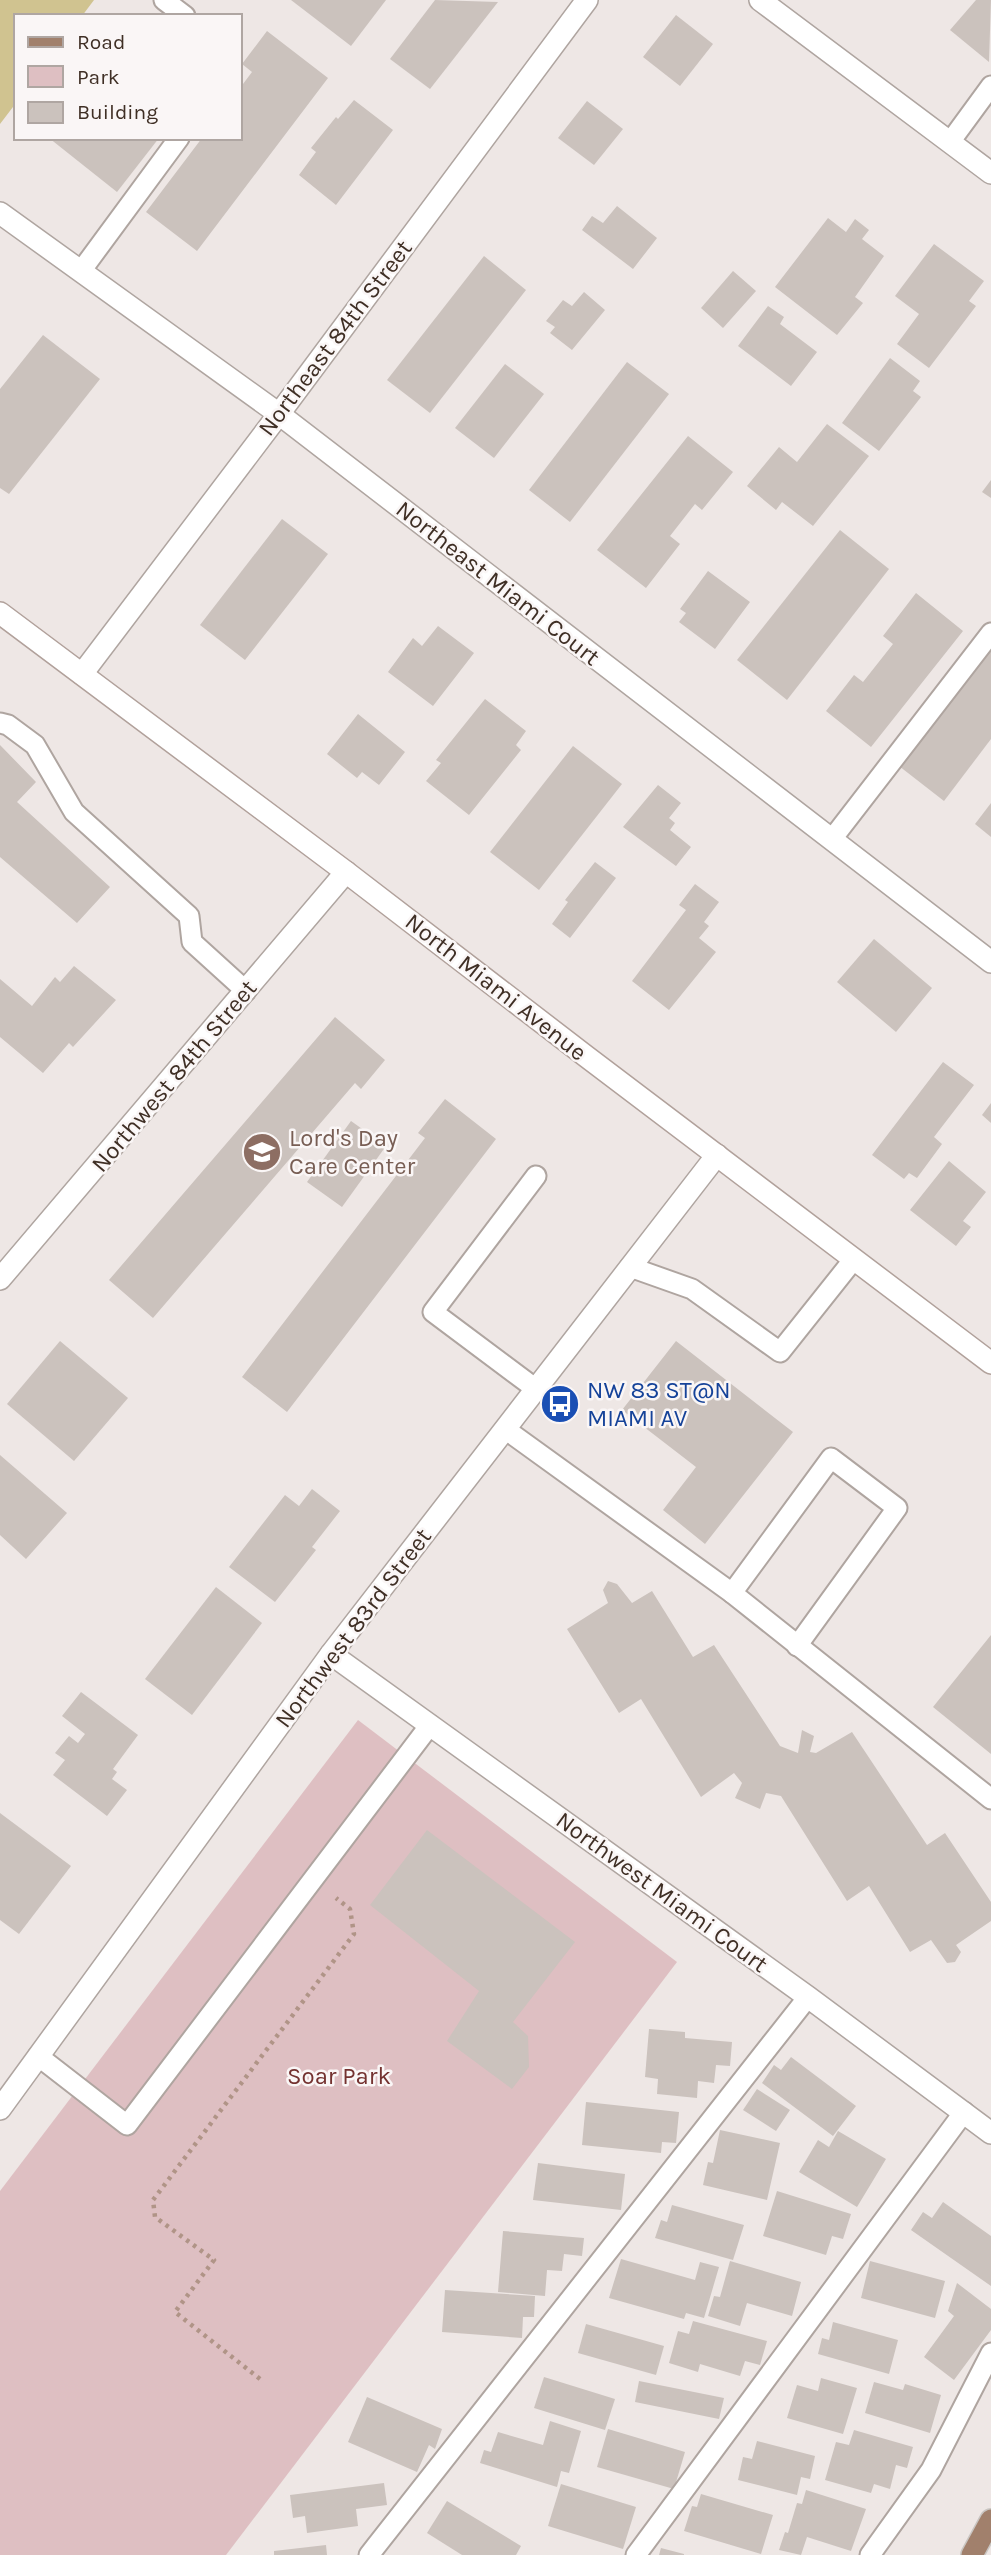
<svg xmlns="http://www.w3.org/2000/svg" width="991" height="2555" viewBox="0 0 991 2555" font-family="Karla,sans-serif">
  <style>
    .green { fill: #debfc2 }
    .water { fill: #d0c390 }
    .building { fill: #cbc2bd }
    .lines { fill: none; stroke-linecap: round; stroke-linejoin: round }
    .lane-casing { stroke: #afa5a0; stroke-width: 23 }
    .street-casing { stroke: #afa5a0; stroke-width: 24 }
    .secondary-casing { stroke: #b1a19b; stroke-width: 24 }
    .primary-casing { stroke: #c9c5c2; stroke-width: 24 }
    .path { stroke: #b09487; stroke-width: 4.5; stroke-dasharray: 3.5 5; stroke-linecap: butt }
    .lane { stroke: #fff; stroke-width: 19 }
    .street { stroke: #fff; stroke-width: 21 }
    .secondary { stroke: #fff; stroke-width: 21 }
    .primary { stroke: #a1806c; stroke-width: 21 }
    .labels { text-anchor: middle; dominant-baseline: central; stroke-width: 5; stroke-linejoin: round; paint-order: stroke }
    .street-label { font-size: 24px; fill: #3f2f25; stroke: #faf6f6 }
    .education-label { font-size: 24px; fill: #785e54; stroke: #faf6f6; text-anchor: start }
    .transit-label { font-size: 24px; fill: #164399; stroke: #faf6f6; text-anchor: start }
    .park-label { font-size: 24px; fill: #743230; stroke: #faf6f6 }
  </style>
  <rect width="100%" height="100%" fill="#eee7e5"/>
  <path class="green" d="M358 1720 677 1962 226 2555H0V2191Z"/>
  <path class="water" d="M0 0H94L82 16H16V103L0 124Z"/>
  <g class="building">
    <path d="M291 0H386L351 46Z"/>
    <path d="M435 0 498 2 430 89 390 59Z"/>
    <path d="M976 0H991L989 62 950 30Z"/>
    <path d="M676 15 713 44 680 86 643 57Z"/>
    <path d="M267 31 328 78 197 251 146 212 202 138H240V88L252 72 242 64Z"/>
    <path d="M354 100 393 130 336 205 299 175 316 152 311 148 336 117 338 119Z"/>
    <path d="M587 101 623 129 594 165 558 138Z"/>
    <path d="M49 138H159L117 192Z"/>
    <path d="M617 206 657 238 633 269 582 230 592 216 603 223Z"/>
    <path d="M828 218 846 232 855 219 869 230 862 239 884 256 855 297 863 303 837 335 775 287Z"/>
    <path d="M934 244 984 281 969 301 976 306 929 368 897 344 919 314 895 296Z"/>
    <path d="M484 256 526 290 430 413 387 380Z"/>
    <path d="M733 271 756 291 723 328 701 308Z"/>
    <path d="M584 292 605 310 572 350 550 333 555 327 546 321 563 300 572 306Z"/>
    <path d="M768 306 784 317 780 324 817 352 791 386 738 346Z"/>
    <path d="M43 335 100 379 9 494 0 488V389Z"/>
    <path d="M890 358 920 381 913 391 921 397 879 451 842 423Z"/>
    <path d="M627 362 669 394 570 522 529 490Z"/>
    <path d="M505 364 544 394 494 458 455 428Z"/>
    <path d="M827 424 869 456 813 526 782 502 776 510 747 486 779 447 797 462Z"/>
    <path d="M688 436 733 472 702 510 695 504 670 536 680 544 646 588 597 550Z"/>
    <path d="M991 480V498L982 492Z"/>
    <path d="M282 519 328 554 245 660 200 625Z"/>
    <path d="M840 530 889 569 787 700 737 660Z"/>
    <path d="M708 571 750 602 715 649 679 622 686 613 680 609Z"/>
    <path d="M916 593 963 631 871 747 826 711 854 675 863 682 893 644 883 636Z"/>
    <path d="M438 626 474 653 433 706 388 672 413 638 422 646Z"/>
    <path d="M991 646V739L944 801 899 766Z"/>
    <path d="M485 699 526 731 516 745 521 750 469 815 426 781 441 763 436 760Z"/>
    <path d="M358 714 405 752 379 785 362 772 357 778 327 754Z"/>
    <path d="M0 745 36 782 17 802 110 887 77 923 0 857Z"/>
    <path d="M573 746 622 784 539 890 490 852Z"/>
    <path d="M658 785 681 803 669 818 675 823 670 830 691 847 676 866 623 827Z"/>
    <path d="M991 803V837L975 824Z"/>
    <path d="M595 862 616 878 570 938 552 924 568 902 565 900Z"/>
    <path d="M695 884 719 902 704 922 709 926 699 938 716 952 669 1010 632 981 686 910 679 905Z"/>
    <path d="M874 939 932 988 896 1032 837 982Z"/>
    <path d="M74 966 116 1000 73 1047 69 1043 43 1073 0 1037V979L32 1006 55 977 60 982Z"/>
    <path d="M335 1017 385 1060 361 1089 355 1083 153 1318 109 1280Z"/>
    <path d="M943 1062 974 1085 934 1137 942 1144 917 1178 909 1173 904 1179 872 1155Z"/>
    <path d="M445 1099 496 1139 287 1412 242 1377 425 1138 418 1133Z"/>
    <path d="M991 1103V1123L982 1115Z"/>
    <path d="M351 1121 386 1146 342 1207 307 1182Z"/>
    <path d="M949 1161 986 1192 963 1221 971 1227 956 1246 910 1210Z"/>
    <path d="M60 1341 128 1398 74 1461 7 1404Z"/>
    <path d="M676 1341 793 1432 705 1544 663 1510 696 1467 622 1410Z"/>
    <path d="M0 1455 67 1513 26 1559 0 1535Z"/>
    <path d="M312 1489 340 1511 312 1547 316 1550 275 1602 229 1567 285 1495 299 1506Z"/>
    <path d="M608 1581 617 1584 632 1603 652 1591 693 1657 714 1645 780 1746 798 1753 802 1730 814 1736 810 1752 816 1753 852 1732 927 1845 945 1833 991 1902V1921L956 1945 961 1952 955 1962 947 1963 931 1940 910 1952 869 1886 847 1901 781 1796 766 1793 760 1809 735 1798 742 1783 734 1773 701 1797 641 1699 619 1713 567 1629 608 1603 603 1590Z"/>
    <path d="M216 1587 262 1623 192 1715 145 1679Z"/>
    <path d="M991 1635V1754L933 1707Z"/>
    <path d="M81 1692 138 1735 113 1769 117 1772 112 1779 127 1790 107 1816 53 1775 65 1760 55 1753 69 1736 78 1743 85 1734 62 1716Z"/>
    <path d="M0 1813 71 1866 19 1934 0 1920Z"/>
    <path d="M427 1830 575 1942 513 2022 528 2036 529 2067 512 2089 447 2041 479 1991 370 1905Z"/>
    <path d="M649 2029 685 2032V2038L732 2042 730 2066 716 2065 714 2083 698 2081 697 2098 657 2094 658 2079 645 2077Z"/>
    <path d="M791 2057 856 2106 833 2136 762 2083 774 2065 781 2070Z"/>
    <path d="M757 2089 790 2110 776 2131 743 2110Z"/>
    <path d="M586 2102 679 2112 676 2143 662 2142 661 2153 582 2145Z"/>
    <path d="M720 2130 780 2143 767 2200 703 2185 708 2162 713 2163Z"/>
    <path d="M838 2131 886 2159 857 2207 799 2172 818 2140 829 2147Z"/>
    <path d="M538 2163 625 2174 621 2210 533 2200Z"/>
    <path d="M777 2191 851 2214 843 2239 832 2236 826 2255 763 2236Z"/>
    <path d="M943 2202 991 2236V2286L911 2230 923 2212 932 2218Z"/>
    <path d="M672 2205 744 2225 733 2260 655 2238 661 2220 667 2222Z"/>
    <path d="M503 2231 584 2238 582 2256 564 2254 562 2271 547 2270 545 2296 498 2292Z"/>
    <path d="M621 2259 695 2280 700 2262 719 2267 704 2318 686 2313 684 2319 609 2298Z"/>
    <path d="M730 2261 801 2282 792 2316 747 2303 740 2326 708 2316 714 2296 720 2297Z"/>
    <path d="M870 2261 945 2281 935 2318 861 2298Z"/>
    <path d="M957 2283 991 2309V2330L954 2380 924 2357 954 2316 948 2311Z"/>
    <path d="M445 2290 535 2296 534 2317H523L522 2338 442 2332Z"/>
    <path d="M693 2321 767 2341 760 2365 745 2361 740 2376 700 2364 698 2372 669 2363 678 2331 689 2334Z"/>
    <path d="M833 2322 898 2340 889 2374 818 2354 822 2338 829 2340Z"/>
    <path d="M586 2324 664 2346 656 2375 578 2353Z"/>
    <path d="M544 2377 615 2399 605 2430 534 2408Z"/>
    <path d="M821 2378 857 2388 843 2434 787 2418 797 2385 818 2391Z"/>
    <path d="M639 2381 724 2398 719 2419 635 2402Z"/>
    <path d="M874 2382 903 2390 905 2384 941 2395 930 2433 865 2413Z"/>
    <path d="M367 2397 442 2429 435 2449 429 2445 417 2472 348 2442Z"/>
    <path d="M550 2421 581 2431 569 2473 561 2471 557 2487 480 2463 484 2450 491 2452 498 2432 543 2445Z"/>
    <path d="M608 2429 685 2452 674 2489 597 2467Z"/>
    <path d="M854 2430 913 2447 907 2468 896 2465 890 2489 874 2484 871 2493 825 2480 836 2442 849 2445Z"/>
    <path d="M757 2441 815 2456 810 2479 801 2477 797 2495 738 2480 743 2457 752 2459Z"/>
    <path d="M384 2483 387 2505 356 2509 358 2526 307 2533 305 2516 293 2518 290 2495Z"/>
    <path d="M561 2484 636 2507 623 2549 548 2526Z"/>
    <path d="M806 2490 866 2509 851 2551 807 2537 801 2555 779 2550 785 2532 788 2533 797 2503 802 2504Z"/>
    <path d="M701 2494 773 2515 761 2554 684 2531 692 2506 697 2507Z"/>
    <path d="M447 2501 521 2546 516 2555H462L427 2533Z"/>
    <path d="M326 2545 327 2555H274V2551Z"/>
    <path d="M661 2548 684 2554V2555H659Z"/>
  </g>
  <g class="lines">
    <g class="lane-casing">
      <g id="lane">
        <path d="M164 0 185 16"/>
        <path d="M950 142 991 86"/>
        <path d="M81 271 179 138"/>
        <path d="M0 723 8 725 35 745 74 812 189 916 192 942 246 991"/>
        <path d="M832 839 991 633"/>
        <path d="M536 1176 433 1312 536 1389"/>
        <path d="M630 1267 692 1289 780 1352 854 1259"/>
        <path d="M505 1429 732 1593 991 1799"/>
        <path d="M732 1593 831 1458 897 1508 797 1646"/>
        <path d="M38 2056 127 2125 430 1725"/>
        <path d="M369 2555 808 1997"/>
        <path d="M636 2555 964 2112"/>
        <path d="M870 2555 931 2470 991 2353"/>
      </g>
    </g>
    <g class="street-casing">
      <g id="street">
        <path d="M760 0 991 173"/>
        <path d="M0 213 279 414 991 962"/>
        <path d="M82 674 279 414 587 0"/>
        <path d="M0 1279 346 872"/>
        <path d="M331 1654 808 1997 991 2133"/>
        <path d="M0 2109 331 1654 717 1155"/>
      </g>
    </g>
    <g class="secondary-casing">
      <path id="secondary" d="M0 613 346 872 587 1057 991 1363"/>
    </g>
    <g class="primary-casing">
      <path id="primary" d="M972 2555 991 2520"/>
    </g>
    <path class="path" d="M260 2379 175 2312 214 2260 155 2217 153 2200 354 1934 350 1909 336 1898"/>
    <use href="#lane" class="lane"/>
    <use href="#street" class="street"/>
    <use href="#secondary" class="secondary"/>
    <use href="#primary" class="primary"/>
  </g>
  <defs>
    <g id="school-disc" transform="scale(2.0125)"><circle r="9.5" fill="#8d6e63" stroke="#faf6f6"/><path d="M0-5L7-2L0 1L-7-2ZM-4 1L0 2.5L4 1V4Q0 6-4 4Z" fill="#fff"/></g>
    <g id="bus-disc" transform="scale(2.0125)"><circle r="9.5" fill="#1a4fb4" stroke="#faf6f6"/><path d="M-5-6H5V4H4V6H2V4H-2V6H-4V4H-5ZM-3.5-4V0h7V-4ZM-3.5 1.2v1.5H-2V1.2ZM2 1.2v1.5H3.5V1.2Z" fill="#fff"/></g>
  </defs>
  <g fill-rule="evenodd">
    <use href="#school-disc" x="262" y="1152"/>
    <use href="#bus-disc" x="560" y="1404"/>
  </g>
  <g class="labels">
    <g class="street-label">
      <text transform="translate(335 338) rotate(-53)">Northeast 84th Street</text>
      <text transform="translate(498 583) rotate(38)">Northeast Miami Court</text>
      <text transform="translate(496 987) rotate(38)">North Miami Avenue</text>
      <text transform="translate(174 1076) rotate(-50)">Northwest 84th Street</text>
      <text transform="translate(353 1628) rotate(-53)">Northwest 83rd Street</text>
      <text transform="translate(662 1892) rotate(36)">Northwest Miami Court</text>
    </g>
    <g class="education-label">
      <text x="289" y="1138">Lord's Day<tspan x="289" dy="28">Care Center</tspan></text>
    </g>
    <g class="transit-label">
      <text x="587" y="1390">NW 83 ST@N<tspan x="587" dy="28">MIAMI AV</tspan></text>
    </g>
    <g class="park-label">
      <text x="339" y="2076">Soar Park</text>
    </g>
  </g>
  <rect x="14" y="14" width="228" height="126" fill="#faf6f6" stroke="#afa6a2" stroke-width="2"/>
  <rect x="28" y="37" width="35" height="10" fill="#a1806c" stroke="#afa6a2" stroke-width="2"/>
  <text x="77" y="49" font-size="21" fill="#3f2f25">Road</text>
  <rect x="28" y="66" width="35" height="21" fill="#debfc2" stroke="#afa6a2" stroke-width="2"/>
  <text x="77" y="84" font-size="21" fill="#3f2f25">Park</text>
  <rect x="28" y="102" width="35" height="21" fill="#cbc2bd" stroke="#afa6a2" stroke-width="2"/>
  <text x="77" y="119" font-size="21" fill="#3f2f25">Building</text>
</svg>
